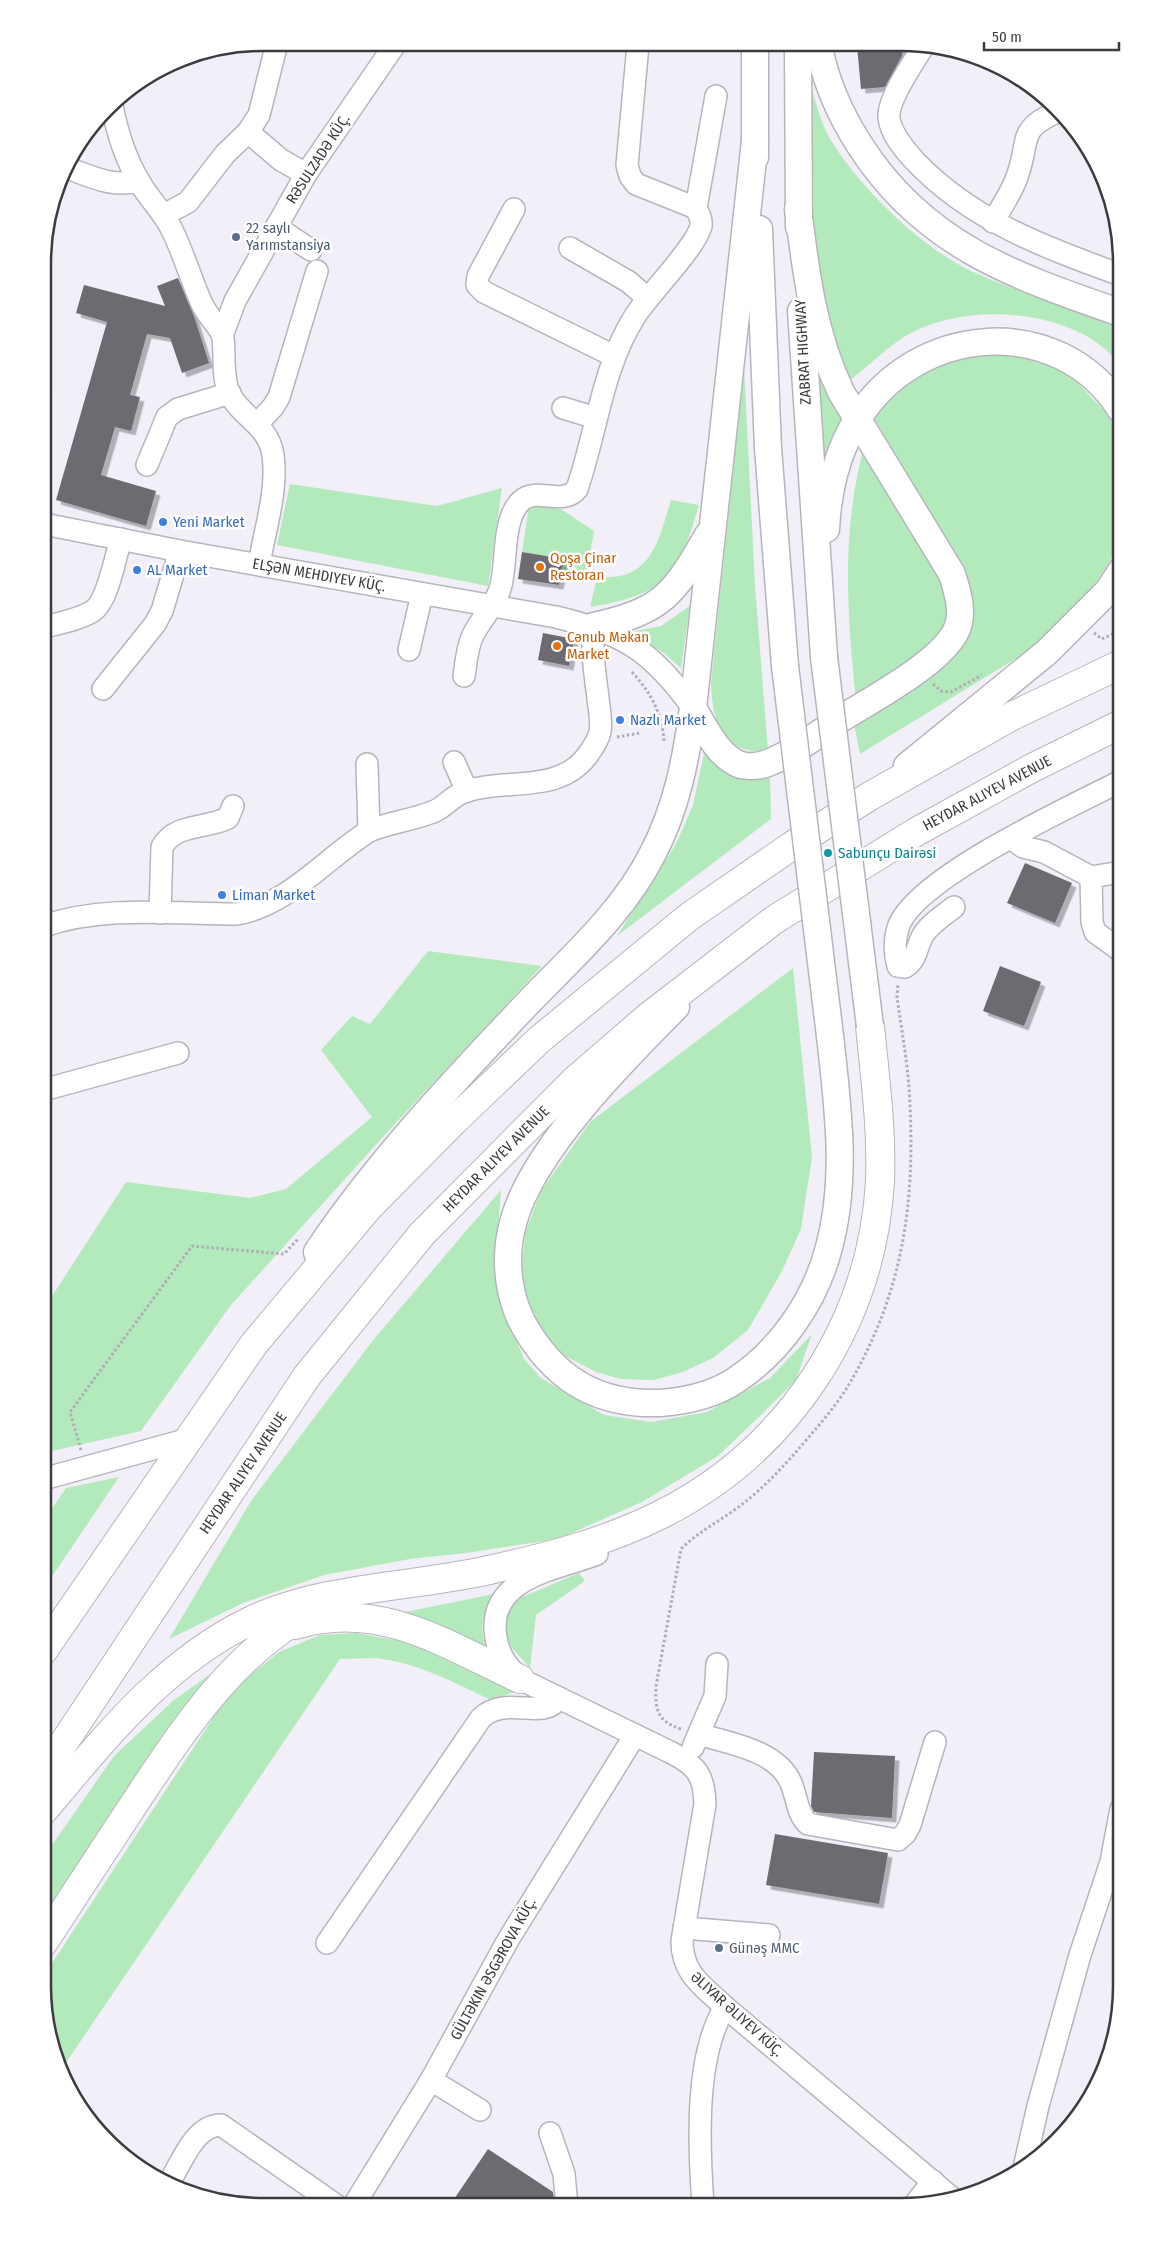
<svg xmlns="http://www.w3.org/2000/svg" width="1164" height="2249" viewBox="0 0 1164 2249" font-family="'Fira Sans Condensed',sans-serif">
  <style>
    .green { fill: #b3eabc }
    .building { fill: #6d6b72; filter: url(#shadow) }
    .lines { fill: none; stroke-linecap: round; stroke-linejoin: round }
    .minor-casing { stroke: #b7b4bd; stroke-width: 24 }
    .major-casing { stroke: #b7b4bd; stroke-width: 29 }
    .highway-casing { stroke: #b7b4bd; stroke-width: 30 }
    .path { stroke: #afacb3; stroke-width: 3; stroke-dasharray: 2.5 2.5; stroke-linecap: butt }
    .minor { stroke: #fff; stroke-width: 21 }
    .major { stroke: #fff; stroke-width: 26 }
    .highway { stroke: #fff; stroke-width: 28 }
    .major-bridge-casing { stroke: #b7b4bd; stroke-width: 29; stroke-linecap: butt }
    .major-bridge { stroke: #fff; stroke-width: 26 }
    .service-dot { fill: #5c6f8a; stroke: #fff; stroke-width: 2 }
    .shop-dot { fill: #3f7fe0; stroke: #fff; stroke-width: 2 }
    .food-dot { fill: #e8710a; stroke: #fff; stroke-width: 2 }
    .culture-dot { fill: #0f9aa8; stroke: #fff; stroke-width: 2 }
    .labels { text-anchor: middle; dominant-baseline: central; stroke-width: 5; stroke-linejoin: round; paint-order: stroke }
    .street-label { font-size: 15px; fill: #3d3b3f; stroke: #fff }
    .service-label { font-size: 15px; fill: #4e5e75; stroke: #fff; text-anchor: start }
    .shop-label { font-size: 15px; fill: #366cbe; stroke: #fff; text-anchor: start }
    .food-label { font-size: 15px; fill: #c56008; stroke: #fff; text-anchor: start }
    .culture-label { font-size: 15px; fill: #0d838f; stroke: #fff; text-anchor: start }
    .rim { fill: none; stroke: #3d3b3f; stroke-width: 2.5 }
  </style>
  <defs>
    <filter id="shadow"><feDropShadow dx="4.5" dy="4.5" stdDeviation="0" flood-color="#0004"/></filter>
  </defs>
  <rect width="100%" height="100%" fill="#f2eff8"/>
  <g class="green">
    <path d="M812 90C817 105 821 123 829 137 858 186 919 246 971 271 1019 293 1071 307 1121 324V370C1116 363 1112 354 1105 349 1056 307 958 303 904 337 884 350 866 368 848 382L824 310 814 234Z"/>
    <path d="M1004 353 1050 363 1077 382 1108 415 1121 446V536L1113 556 1095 584 1060 622 1025 653 860 754 854 724 950 662 967 636 970 604 965 570 874 418 902 384 961 355Z"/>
    <path d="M744 367 755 585 768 752C722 754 712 721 711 682Z"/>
    <path d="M817 369 843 416 823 472Z"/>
    <path d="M864 447 942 581C945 595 948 608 945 623 940 653 880 683 856 700 847 614 841 532 864 447Z"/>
    <path d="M290 484 437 506 502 488 488 586 277 545Z"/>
    <path d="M671 500 699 505C679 575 665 595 590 607L597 577C651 582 658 542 671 500Z"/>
    <path d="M529 505 561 509 594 531 586 575 561 572 563 559 522 552Z"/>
    <path d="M690 606 681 668 664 653 630 632 661 626Z"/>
    <path d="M705 749 713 763 732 775 770 778 771 819 617 936 676 844 693 805Z"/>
    <path d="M428 951 542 966 392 1127 231 1305 141 1431 43 1453V1310L126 1182 250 1198 286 1189 372 1117 321 1050 352 1016 370 1024Z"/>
    <path d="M793 968 812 1157 801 1229 782 1271 748 1330 713 1358 683 1372 654 1380 621 1379 596 1372 561 1354 537 1325 521 1280 525 1233 541 1191 590 1122Z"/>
    <path d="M501 1190 497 1244 498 1297 524 1359 541 1378 604 1415 651 1422 707 1412 770 1378 812 1334 796 1380 761 1415 718 1456 642 1502 558 1539 466 1553 410 1559 324 1575 243 1603 169 1639 251 1501 374 1339Z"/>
    <path d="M119 1477 43 1590V1522L66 1488Z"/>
    <path d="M579 1573 585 1581 536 1615 530 1668 512 1648 506 1636V1617L515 1600Z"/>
    <path d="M494 1594C481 1612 479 1633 488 1652L395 1614Z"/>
    <path d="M356 1633 406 1642 460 1662 520 1690 491 1700C455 1683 416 1662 375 1658 363 1658 351 1659 340 1659L61 2070 54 2056 43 1977 217 1712 240 1684 279 1652 320 1635Z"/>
    <path d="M216 1670 43 1919V1858L114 1756 174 1700Z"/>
  </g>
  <g class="building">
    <path d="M857 46H902V56L885 87 861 89Z"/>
    <path d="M178 278 194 316 209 363 182 373 170 338 147 334 130 395 140 397 131 431 115 427 101 475 156 491 146 526 56 500 107 322 76 313 84 285 165 306 157 286Z"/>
    <path d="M522 552 564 559 559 585 518 579Z"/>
    <path d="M543 633 574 639 569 666 538 660Z"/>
    <path d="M1025 863 1072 883 1055 923 1007 903Z"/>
    <path d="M1000 966 1041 982 1024 1026 983 1011Z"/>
    <path d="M814 1752 895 1756 892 1818 814 1812 811 1806Z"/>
    <path d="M775 1834 888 1853 879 1904 766 1885Z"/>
    <path d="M488 2149 553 2192 554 2206 450 2205Z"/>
  </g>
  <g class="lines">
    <g class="minor-casing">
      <g id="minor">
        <path d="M923 47C913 63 887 100 889 118 891 134 904 149 914 160 970 220 1046 248 1121 275"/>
        <path d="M112 105C117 132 126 160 140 183 150 200 164 213 172 230 184 254 191 280 202 304 207 315 215 322 221 332 227 342 220 376 230 395 243 418 269 426 273 455 278 490 265 529 259 564"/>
        <path d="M248 132 281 160 306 174"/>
        <path d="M65 167C90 176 112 188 139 181"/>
        <path d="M696 208 716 96"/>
        <path d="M514 209 478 276 477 285 484 292 614 356"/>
        <path d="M164 215 188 202 225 154 248 132 259 115 277 43"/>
        <path d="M993 222C1001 207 1013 191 1018 174 1030 139 1017 129 1059 111"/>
        <path d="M276 227 311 250"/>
        <path d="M570 248 629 282 647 298"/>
        <path d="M223 333 235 301 306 174 396 43"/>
        <path d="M563 408 596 418"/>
        <path d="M258 423 273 407 279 397 317 271"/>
        <path d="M147 465 167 417 178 409 230 393"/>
        <path d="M44 524 180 551 556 617C623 633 652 651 693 708"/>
        <path d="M44 627C60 623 78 620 93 611 108 601 115 557 121 539"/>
        <path d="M409 650 422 594"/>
        <path d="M464 676C466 663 467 647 473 635 481 619 494 607 500 589 508 564 501 520 521 501 537 486 562 507 577 489 597 431 602 368 635 316 650 293 696 247 701 226 702 220 699 214 696 208L636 184 630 176 627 165 638 45"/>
        <path d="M103 689 155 624 162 611 180 551"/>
        <path d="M454 762 467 791"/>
        <path d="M367 764 369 831"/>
        <path d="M1011 838 1023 847 1044 852 1091 877 1121 872"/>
        <path d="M1091 877 1092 922 1095 932 1121 951"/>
        <path d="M954 907C943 916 928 925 922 937 916 949 917 959 905 967L898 966C894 952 894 939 899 925 919 876 1072 806 1121 781"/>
        <path d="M160 913 162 847C175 823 206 829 228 818L233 806"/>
        <path d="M44 926C104 905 173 914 237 914 288 905 326 858 369 831 390 822 414 820 435 811 446 806 454 794 467 791 507 778 558 794 587 756 593 748 598 741 600 732 602 722 599 709 598 698 595 674 591 650 594 626"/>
        <path d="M43 1090 178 1053"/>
        <path d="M43 1479 189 1439"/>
        <path d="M597 1554C559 1569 493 1576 495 1629 496 1651 505 1664 520 1679L672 1753C697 1766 704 1775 705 1804L682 1941C682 1974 703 1986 725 2007L952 2198"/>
        <path d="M699 1734C730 1744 777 1750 791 1783 797 1797 797 1814 808 1824L898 1840 905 1834 910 1825 935 1742"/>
        <path d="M693 1747 715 1696 717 1664"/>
        <path d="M684 1928 769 1935"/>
        <path d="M327 1943 481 1718C507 1694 543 1722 559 1698"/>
        <path d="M431 2080 480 2110"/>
        <path d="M550 2133 564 2174 567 2206"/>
        <path d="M1024 2168 1038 2106 1080 1955 1111 1862 1121 1809"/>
        <path d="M169 2183C181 2164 194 2125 221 2125L336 2205"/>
        <path d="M915 2204 933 2181"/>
        <path d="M354 2205 431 2080 508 1940 635 1735"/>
        <path d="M703 2206C699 2149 694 2057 725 2007"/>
      </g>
    </g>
    <g class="major-casing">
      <g id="major">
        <path d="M755 46V157"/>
        <path d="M798 46 799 227"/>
        <path d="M819 46C825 81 840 114 859 144 923 245 1014 276 1121 313"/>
        <path d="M759 229 768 448 785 666"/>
        <path d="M801 311 824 657"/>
        <path d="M826 529C828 492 837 452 857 420 915 324 1059 311 1121 410"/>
        <path d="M594 626C663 611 674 594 708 535"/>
        <path d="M693 708C705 728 718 757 741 765 749 767 760 766 768 763 793 753 817 735 839 720 872 699 936 666 955 633 965 615 958 593 952 574L841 392C813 333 806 273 798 209"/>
        <path d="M907 766 1047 652 1108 591 1121 571"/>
        <path d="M676 1007C624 1059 531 1152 513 1223 503 1260 508 1302 529 1334 560 1383 602 1405 660 1403 687 1401 714 1395 736 1380 780 1351 814 1302 828 1251 848 1180 838 1108 830 1036"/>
        <path d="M317 1252C377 1163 451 1084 525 1006 571 958 623 913 653 853 677 807 686 759 693 708L755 141"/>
      </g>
    </g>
    <g class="highway-casing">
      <g id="highway">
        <path d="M295 1625C379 1599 447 1645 520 1679"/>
        <path d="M43 1651 254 1344 368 1208 455 1120 540 1039 690 916 793 845 870 796 1012 716 1121 664"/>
        <path d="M43 1774 307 1376 422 1234 575 1080 648 1017 774 920 916 832 1032 768 1121 724"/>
        <path d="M43 1811C104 1739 163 1663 250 1621 323 1586 410 1588 489 1570 548 1557 606 1542 660 1515 788 1451 872 1324 880 1181 882 1129 875 1078 870 1026"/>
        <path d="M43 1943C72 1899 101 1854 130 1810 180 1735 231 1653 313 1610"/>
      </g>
    </g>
    <g class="path">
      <path d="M1094 633 1102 639 1121 630"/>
      <path d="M632 672C651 693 662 713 664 741"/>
      <path d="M933 684 941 691 951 692 982 675"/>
      <path d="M617 737 640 733"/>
      <path d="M81 1450 70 1412 192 1246 284 1254 298 1239"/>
      <path d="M681 1729C657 1721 655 1710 656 1686L681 1549C700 1530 724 1519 745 1502 763 1488 781 1469 796 1452 813 1432 834 1409 848 1386 901 1297 915 1209 910 1106 909 1070 902 1033 897 997L898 984"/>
    </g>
    <use href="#minor" class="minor"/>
    <use href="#major" class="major"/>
    <use href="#highway" class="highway"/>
    <g class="major-bridge-casing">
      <g id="major-bridge">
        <path d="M824 657 870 1026"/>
        <path d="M785 666 830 1036"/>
      </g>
    </g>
    <use href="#major-bridge" class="major-bridge"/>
  </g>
  <g class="service-dot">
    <circle cx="236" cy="237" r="5"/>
    <circle cx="719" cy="1948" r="5"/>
  </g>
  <g class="shop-dot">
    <circle cx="163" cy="522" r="5"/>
    <circle cx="137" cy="570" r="5"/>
    <circle cx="620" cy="720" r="5"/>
    <circle cx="222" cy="895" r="5"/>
  </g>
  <g class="food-dot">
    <circle cx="540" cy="567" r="5"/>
    <circle cx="557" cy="646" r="5"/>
  </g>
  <circle class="culture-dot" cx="828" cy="853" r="5"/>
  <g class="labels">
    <g class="street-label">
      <text transform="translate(318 159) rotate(-57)">RƏSULZADƏ KÜÇ.</text>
      <text transform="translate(803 352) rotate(-93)">ZABRAT HIGHWAY</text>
      <text transform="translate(319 575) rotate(10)">ELŞƏN MEHDIYEV KÜÇ.</text>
      <text transform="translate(987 793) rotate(-28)">HEYDAR ALIYEV AVENUE</text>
      <text transform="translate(496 1159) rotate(-45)">HEYDAR ALIYEV AVENUE</text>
      <text transform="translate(243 1473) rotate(-56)">HEYDAR ALIYEV AVENUE</text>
      <text transform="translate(493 1969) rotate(-61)">GÜLTƏKIN ƏSGƏROVA KÜÇ.</text>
      <text transform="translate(737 2014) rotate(42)">ƏLIYAR ƏLIYEV KÜÇ.</text>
    </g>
    <g class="service-label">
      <text x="246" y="228">22 saylı<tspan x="246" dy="17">Yarımstansiya</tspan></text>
      <text x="729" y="1948">Günəş MMC</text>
    </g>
    <g class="shop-label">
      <text x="173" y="522">Yeni Market</text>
      <text x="147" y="570">AL Market</text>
      <text x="630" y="720">Nazlı Market</text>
      <text x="232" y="895">Liman Market</text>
    </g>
    <g class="food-label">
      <text x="550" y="558">Qoşa Çinar<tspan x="550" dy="17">Restoran</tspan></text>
      <text x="567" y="637">Cənub Məkan<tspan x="567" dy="17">Market</tspan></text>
    </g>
    <g class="culture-label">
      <text x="838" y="853">Sabunçu Dairəsi</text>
    </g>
  </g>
  <path d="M0 0H1164V2249H0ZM263 51H901A212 212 0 0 1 1113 263V1986A212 212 0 0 1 901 2198H263A212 212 0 0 1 51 1986V263A212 212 0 0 1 263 51Z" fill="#fff" fill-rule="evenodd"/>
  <path class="rim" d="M263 51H901A212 212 0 0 1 1113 263V1986A212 212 0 0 1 901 2198H263A212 212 0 0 1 51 1986V263A212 212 0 0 1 263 51Z"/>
  <path d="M984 42v8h135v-8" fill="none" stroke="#3d3b3f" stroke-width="2.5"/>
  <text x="992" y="42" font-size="15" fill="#3d3b3f" stroke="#ffffff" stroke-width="4" paint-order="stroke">50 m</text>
</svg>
